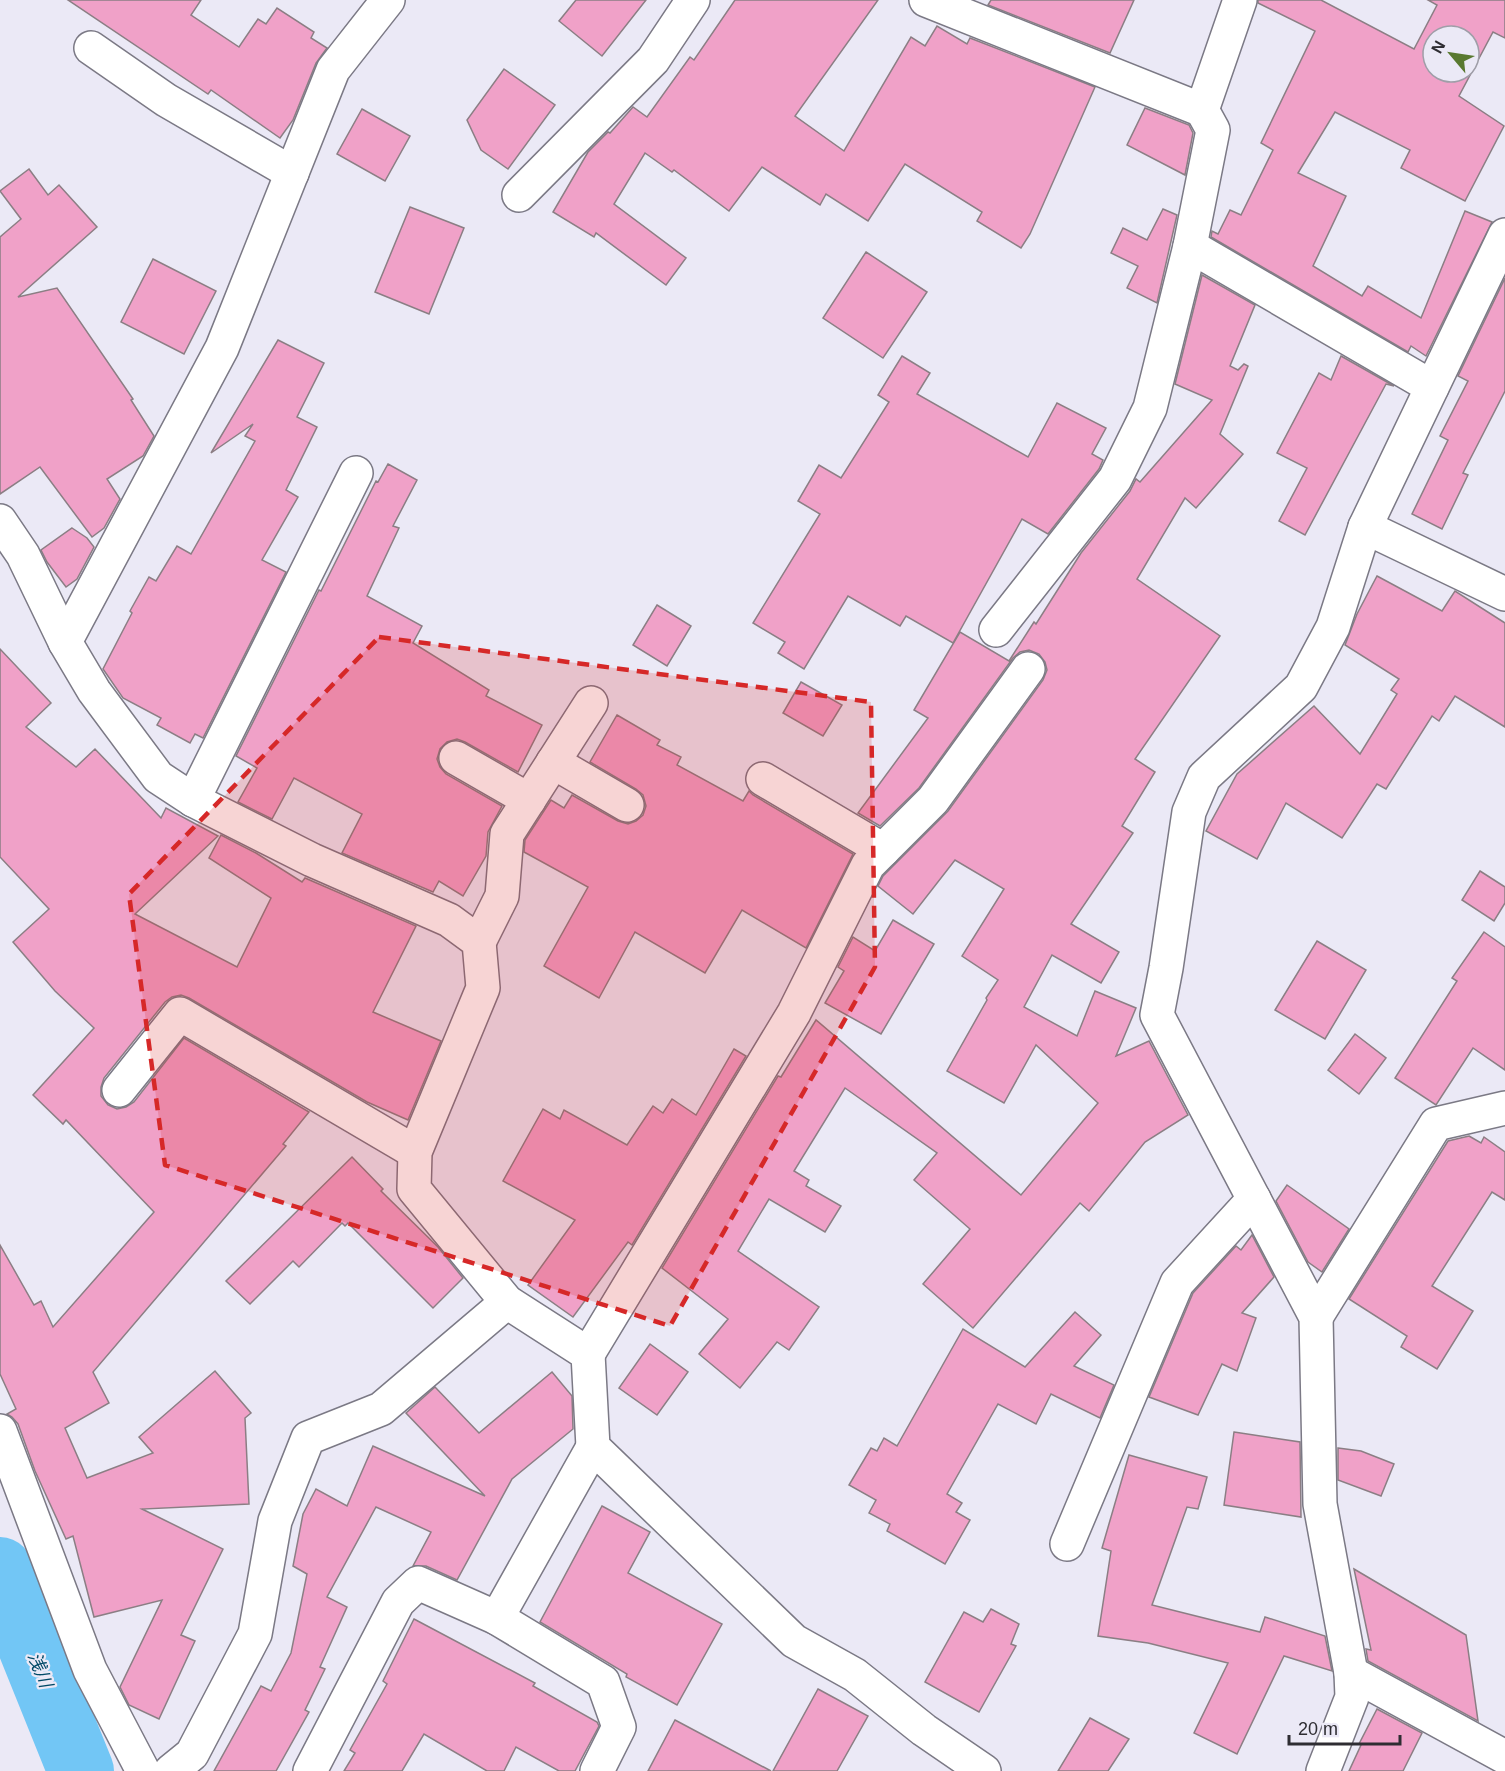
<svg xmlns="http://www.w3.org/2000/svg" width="1505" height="1771" viewBox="0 0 1505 1771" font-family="Arial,'Noto Sans JP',sans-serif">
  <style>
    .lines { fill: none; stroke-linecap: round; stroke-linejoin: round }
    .river { stroke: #72c6f5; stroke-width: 66 }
    .building { fill: #f0a1c8; stroke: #8b7e84; stroke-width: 1.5; fill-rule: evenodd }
    .minor-casing { stroke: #7b7985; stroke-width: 36 }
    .minor { stroke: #fff; stroke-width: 33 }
    .marked { fill: #d62828; fill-opacity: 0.2; stroke: #d62828; stroke-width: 4.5; stroke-dasharray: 12 8; stroke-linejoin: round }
    .labels { text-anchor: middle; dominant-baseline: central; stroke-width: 4.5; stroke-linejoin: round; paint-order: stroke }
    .water-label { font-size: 18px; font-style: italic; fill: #004967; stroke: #ebe9f6 }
  </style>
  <rect width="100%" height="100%" fill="#ebe9f6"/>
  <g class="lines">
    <path class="river" d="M0 1570 81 1771"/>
  </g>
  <g class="building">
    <path d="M68 0H201L191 15 239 47 258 19 266 24 277 8 314 32 311 38 327 48 316 63 293 120 280 138 211 90 208 94Z"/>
    <path d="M576 0H646L602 56 559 21Z"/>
    <path d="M735 0H878L795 116 844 151 911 37 925 46 937 26 967 44 970 38 1095 87 1030 234 1021 248 977 221 982 212 905 164 868 221 826 194 820 205 762 167 729 211 674 170 672 172 645 153 614 204 686 258 666 285 596 233 594 237 553 212 588 152 608 132 610 133 633 107 647 117 690 57 694 60Z"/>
    <path d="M991 0H1134L1110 53 988 5Z"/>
    <path d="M1258 0H1321L1414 49 1437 5 1428 0H1505V38L1493 32 1459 96 1504 126 1465 201 1401 168 1410 150 1335 112 1298 173 1346 196 1313 266 1362 296 1368 286 1421 318 1465 211 1492 222 1426 356 1411 346 1408 352 1211 237 1212 231 1218 234 1230 210 1241 215 1273 150 1261 143 1315 31 1258 3ZM1433 36H1469V72H1433Z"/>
    <path d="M504 69 555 105 508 169 481 150 467 120Z"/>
    <path d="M1145 108 1189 125 1193 133 1185 175 1127 145Z"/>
    <path d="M362 109 410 136 385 181 337 154Z"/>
    <path d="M29 169 48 195 59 185 97 227 18 297 57 288 133 399 131 400 154 436 143 456 107 479 120 499 104 528 92 537 40 467 0 494V237L21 219 0 191Z"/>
    <path d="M410 207 464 228 429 314 375 292Z"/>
    <path d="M1163 209 1177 215 1157 303 1127 288 1138 266 1111 253 1123 228 1147 240Z"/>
    <path d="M866 252 927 292 883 358 823 318Z"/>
    <path d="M153 259 216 291 184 354 121 322Z"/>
    <path d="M1202 275 1255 305 1230 366 1238 370 1244 364 1248 366 1220 434 1243 454 1196 508 1185 498 1137 579 1220 636 1135 759 1155 772 1122 826 1133 833 1071 924 1119 952 1101 983 1052 955 1024 1007 1077 1036 1095 991 1136 1008 1116 1056 1149 1041 1188 1115 1145 1142 1089 1211 1080 1203 973 1328 923 1284 970 1229 914 1180 937 1153 845 1088 794 1171 809 1180 806 1186 841 1206 825 1232 769 1199 738 1251 819 1307 789 1350 777 1342 740 1388 699 1354 728 1319 662 1268 778 1076 781 1077 816 1020 1021 1195 1098 1103 1036 1045 1004 1103 947 1071 987 1000 986 998 998 980 962 956 1004 889 955 860 913 914 878 886 883 876 948 811 1043 680 1047 670 1045 662 1039 654 1029 650 1020 652 1013 658 919 788 880 826 858 813 928 718 914 710 960 632 1009 661 1034 622 1036 624 1081 553 1130 491 1136 479 1140 482 1212 400 1175 384Z"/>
    <path d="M1505 278V391L1463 473 1468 475 1442 529 1412 514 1448 440 1440 436 1468 381 1458 376Z"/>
    <path d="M278 340 324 363 297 417 317 427 286 490 298 497 262 560 286 572 203 738 195 734 190 743 157 725 161 718 123 698 103 669 132 613 130 611 149 577 156 581 177 546 191 554 255 441 245 436 253 424 211 453Z"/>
    <path d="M902 356 930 373 917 394 1028 457 1057 403 1106 428 1092 454 1103 460 1099 469 1048 534 1022 519 953 643 906 616 900 626 848 596 804 669 778 653 785 642 753 623 820 514 798 501 819 465 841 478 889 402 878 395Z"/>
    <path d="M1341 356 1394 386 1386 384 1305 535 1279 521 1307 468 1277 453 1319 373 1331 380Z"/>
    <path d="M388 464 417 480 393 526 399 528 367 596 422 626 413 643 489 690 486 696 542 725 518 772 465 742 457 739 447 742 440 749 437 759 440 767 446 774 502 806 488 832 486 856 463 896 439 881 433 892 342 853 362 814 294 778 272 819 238 802 257 768 236 756 319 590 321 591 376 481 378 482Z"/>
    <path d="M72 528 87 538 94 547 77 579 66 587 47 562 41 550Z"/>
    <path d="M1377 576 1442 611 1455 591 1505 623V727L1455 696 1439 721 1432 716 1386 789 1377 784 1342 838 1286 803 1257 859 1206 831 1237 774 1314 706 1360 754 1397 694 1391 690 1399 679 1345 645 1357 614Z"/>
    <path d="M657 605 691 626 667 666 633 645Z"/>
    <path d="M0 649 51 703 26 727 76 767 95 749 161 818 166 808 218 836 135 914 237 967 271 898 209 858 221 835 256 853 302 882 305 878 416 926 373 1012 441 1041 408 1120 367 1102 189 998 181 995 172 997 165 1002 104 1078 101 1087V1096L108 1105 117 1109 126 1107 134 1102 184 1038 309 1112 283 1144 286 1146 93 1372 109 1403 65 1428 87 1478 153 1453 139 1437 215 1371 251 1413 245 1418 249 1504 142 1509 223 1549 181 1635 195 1641 159 1719 129 1705 120 1687 162 1600 94 1617 73 1536 66 1539 35 1471 18 1424 12 1417 7 1414 16 1409 0 1374V1245L34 1305 41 1301 53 1327 154 1212 66 1120 63 1124 33 1095 94 1028 55 991 13 942 49 909 0 857Z"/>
    <path d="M801 682 842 705 823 736 783 713Z"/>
    <path d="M617 715 660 740 657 745 681 757 677 765 743 801 749 791 753 795 853 854 806 948 742 910 705 973 635 932 599 998 544 966 588 887 524 852 525 840 551 800 564 808 572 795 618 821 628 824 636 821 643 815 646 806 643 795 636 789 590 762Z"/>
    <path d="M1480 871 1505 887V903L1494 921 1462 900Z"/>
    <path d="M893 920 934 944 881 1034 825 1003 844 971 838 967 853 937 875 951Z"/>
    <path d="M1484 932 1505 947V1070L1473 1048 1436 1105 1395 1078 1457 981 1452 978Z"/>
    <path d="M1317 941 1366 970 1325 1039 1275 1010Z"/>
    <path d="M1355 1034 1386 1058 1359 1094 1328 1070Z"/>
    <path d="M734 1049 746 1056 632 1245 628 1242 573 1317 528 1285 575 1220 503 1181 543 1109 560 1119 564 1110 627 1145 653 1106 663 1113 672 1099 696 1115Z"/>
    <path d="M1469 1136 1481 1143 1484 1137 1505 1152V1200L1492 1192 1432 1286 1473 1311 1437 1369 1401 1347 1407 1336 1349 1299 1448 1141Z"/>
    <path d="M352 1157 383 1189 381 1191 438 1247 463 1278 433 1308 348 1223 345 1226 342 1223 299 1267 293 1261 250 1304 226 1281Z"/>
    <path d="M1287 1185 1349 1229 1322 1272 1308 1262 1276 1201Z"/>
    <path d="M1252 1235 1274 1277 1242 1313 1256 1318 1237 1371 1222 1364 1198 1415 1149 1397 1193 1293 1236 1246 1241 1250Z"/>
    <path d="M1075 1312 1101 1335 1074 1366 1114 1385 1100 1418 1051 1394 1036 1424 998 1404 947 1494 962 1503 956 1512 970 1520 945 1564 887 1531 890 1524 869 1513 876 1500 849 1485 871 1448 877 1451 884 1438 897 1446 963 1329 1025 1367Z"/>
    <path d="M650 1344 688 1372 657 1415 619 1388Z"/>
    <path d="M552 1372 572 1396 573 1429 512 1479 457 1580 426 1566H413L431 1532 376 1507 327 1597 347 1607 320 1667 325 1669 305 1710 309 1712 276 1771H214L261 1686 271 1691 291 1653 307 1574 293 1566 303 1514 316 1489 347 1506 373 1446 485 1496 406 1413 435 1387 479 1433Z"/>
    <path d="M1234 1432 1300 1442 1301 1517 1224 1505Z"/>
    <path d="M1338 1448 1361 1451 1394 1464 1381 1496 1338 1480Z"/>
    <path d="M1129 1455 1207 1477 1198 1509 1187 1507 1152 1605 1260 1632 1265 1617 1325 1636 1332 1671 1284 1656 1237 1754 1194 1733 1228 1663 1148 1643 1098 1636 1111 1551 1102 1548Z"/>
    <path d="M602 1506 650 1532 628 1573 722 1624 677 1705 626 1677 627 1674 540 1622Z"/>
    <path d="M1354 1569 1466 1635 1478 1721 1368 1661 1366 1649 1371 1650Z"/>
    <path d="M991 1609 1019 1624 1011 1644 1016 1646 979 1712 925 1682 964 1612 983 1622Z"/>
    <path d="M414 1619 535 1683 533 1686 597 1722 599 1726 575 1771H559L516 1747 504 1771H487L424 1734 402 1771H344L355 1753 350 1750 387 1684 383 1681Z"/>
    <path d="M818 1689 868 1716 837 1771H773Z"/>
    <path d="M1377 1709 1422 1733 1403 1771H1349L1361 1745 1359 1744Z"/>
    <path d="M1090 1718 1129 1739 1108 1771H1058Z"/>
    <path d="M675 1720 771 1771H648Z"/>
  </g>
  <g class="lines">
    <g class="minor-casing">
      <g id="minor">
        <path d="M926 0 1202 110 1240 0"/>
        <path d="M91 48 166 100 292 173"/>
        <path d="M519 195 653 60 693 0"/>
        <path d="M1190 246 1432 387"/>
        <path d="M0 521 23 555 65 642 94 691 158 777 193 800 312 860 449 920 479 942 483 988 415 1152 414 1189 507 1302 588 1354 593 1447 794 1641 855 1675 924 1730 984 1771"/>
        <path d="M1365 527 1505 594"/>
        <path d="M996 630 1115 479 1150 408 1190 246 1213 130 1202 110"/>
        <path d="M65 642 222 348 333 70 388 0"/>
        <path d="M456 758 529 800"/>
        <path d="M553 762 627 805"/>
        <path d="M763 779 883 850"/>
        <path d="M193 800 356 473"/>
        <path d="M479 942 502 896 507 834 591 703"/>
        <path d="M119 1090 180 1014 415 1152"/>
        <path d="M1316 1317 1436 1124 1505 1108"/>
        <path d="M588 1354 794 1013 868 865 933 800 1028 669"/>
        <path d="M0 1431 90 1670 143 1771"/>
        <path d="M1067 1544 1177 1283 1254 1199"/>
        <path d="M497 1618 593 1447"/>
        <path d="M1351 1673 1505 1757"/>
        <path d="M171 1771 192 1754 255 1634 275 1521 308 1438 381 1409 507 1302"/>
        <path d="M310 1771 398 1602 418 1583 497 1618 603 1682 619 1727 597 1771"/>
        <path d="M1323 1771 1352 1697 1351 1673 1320 1504 1316 1317 1157 1015 1166 968 1189 812 1204 777 1301 687 1333 627 1365 527 1505 235"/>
      </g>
    </g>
    <use href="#minor" class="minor"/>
  </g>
  <path class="marked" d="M379 637 871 702 875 967 670 1326 165 1165 129 894Z"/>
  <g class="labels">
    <g class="water-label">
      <text transform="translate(40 1670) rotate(68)">浅川</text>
    </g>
  </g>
  <g transform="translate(1451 54) rotate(299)"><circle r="28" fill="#ebe9f6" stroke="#9f9ea8" stroke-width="1.5"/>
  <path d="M0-4.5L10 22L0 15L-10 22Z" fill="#597930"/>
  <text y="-9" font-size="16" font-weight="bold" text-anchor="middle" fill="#2e2d32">N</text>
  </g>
  <path d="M1289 1735v9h111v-9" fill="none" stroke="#2e2d32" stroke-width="3"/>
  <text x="1298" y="1735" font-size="18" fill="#2e2d32" stroke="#ebe9f6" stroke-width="4.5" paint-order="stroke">20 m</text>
</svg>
